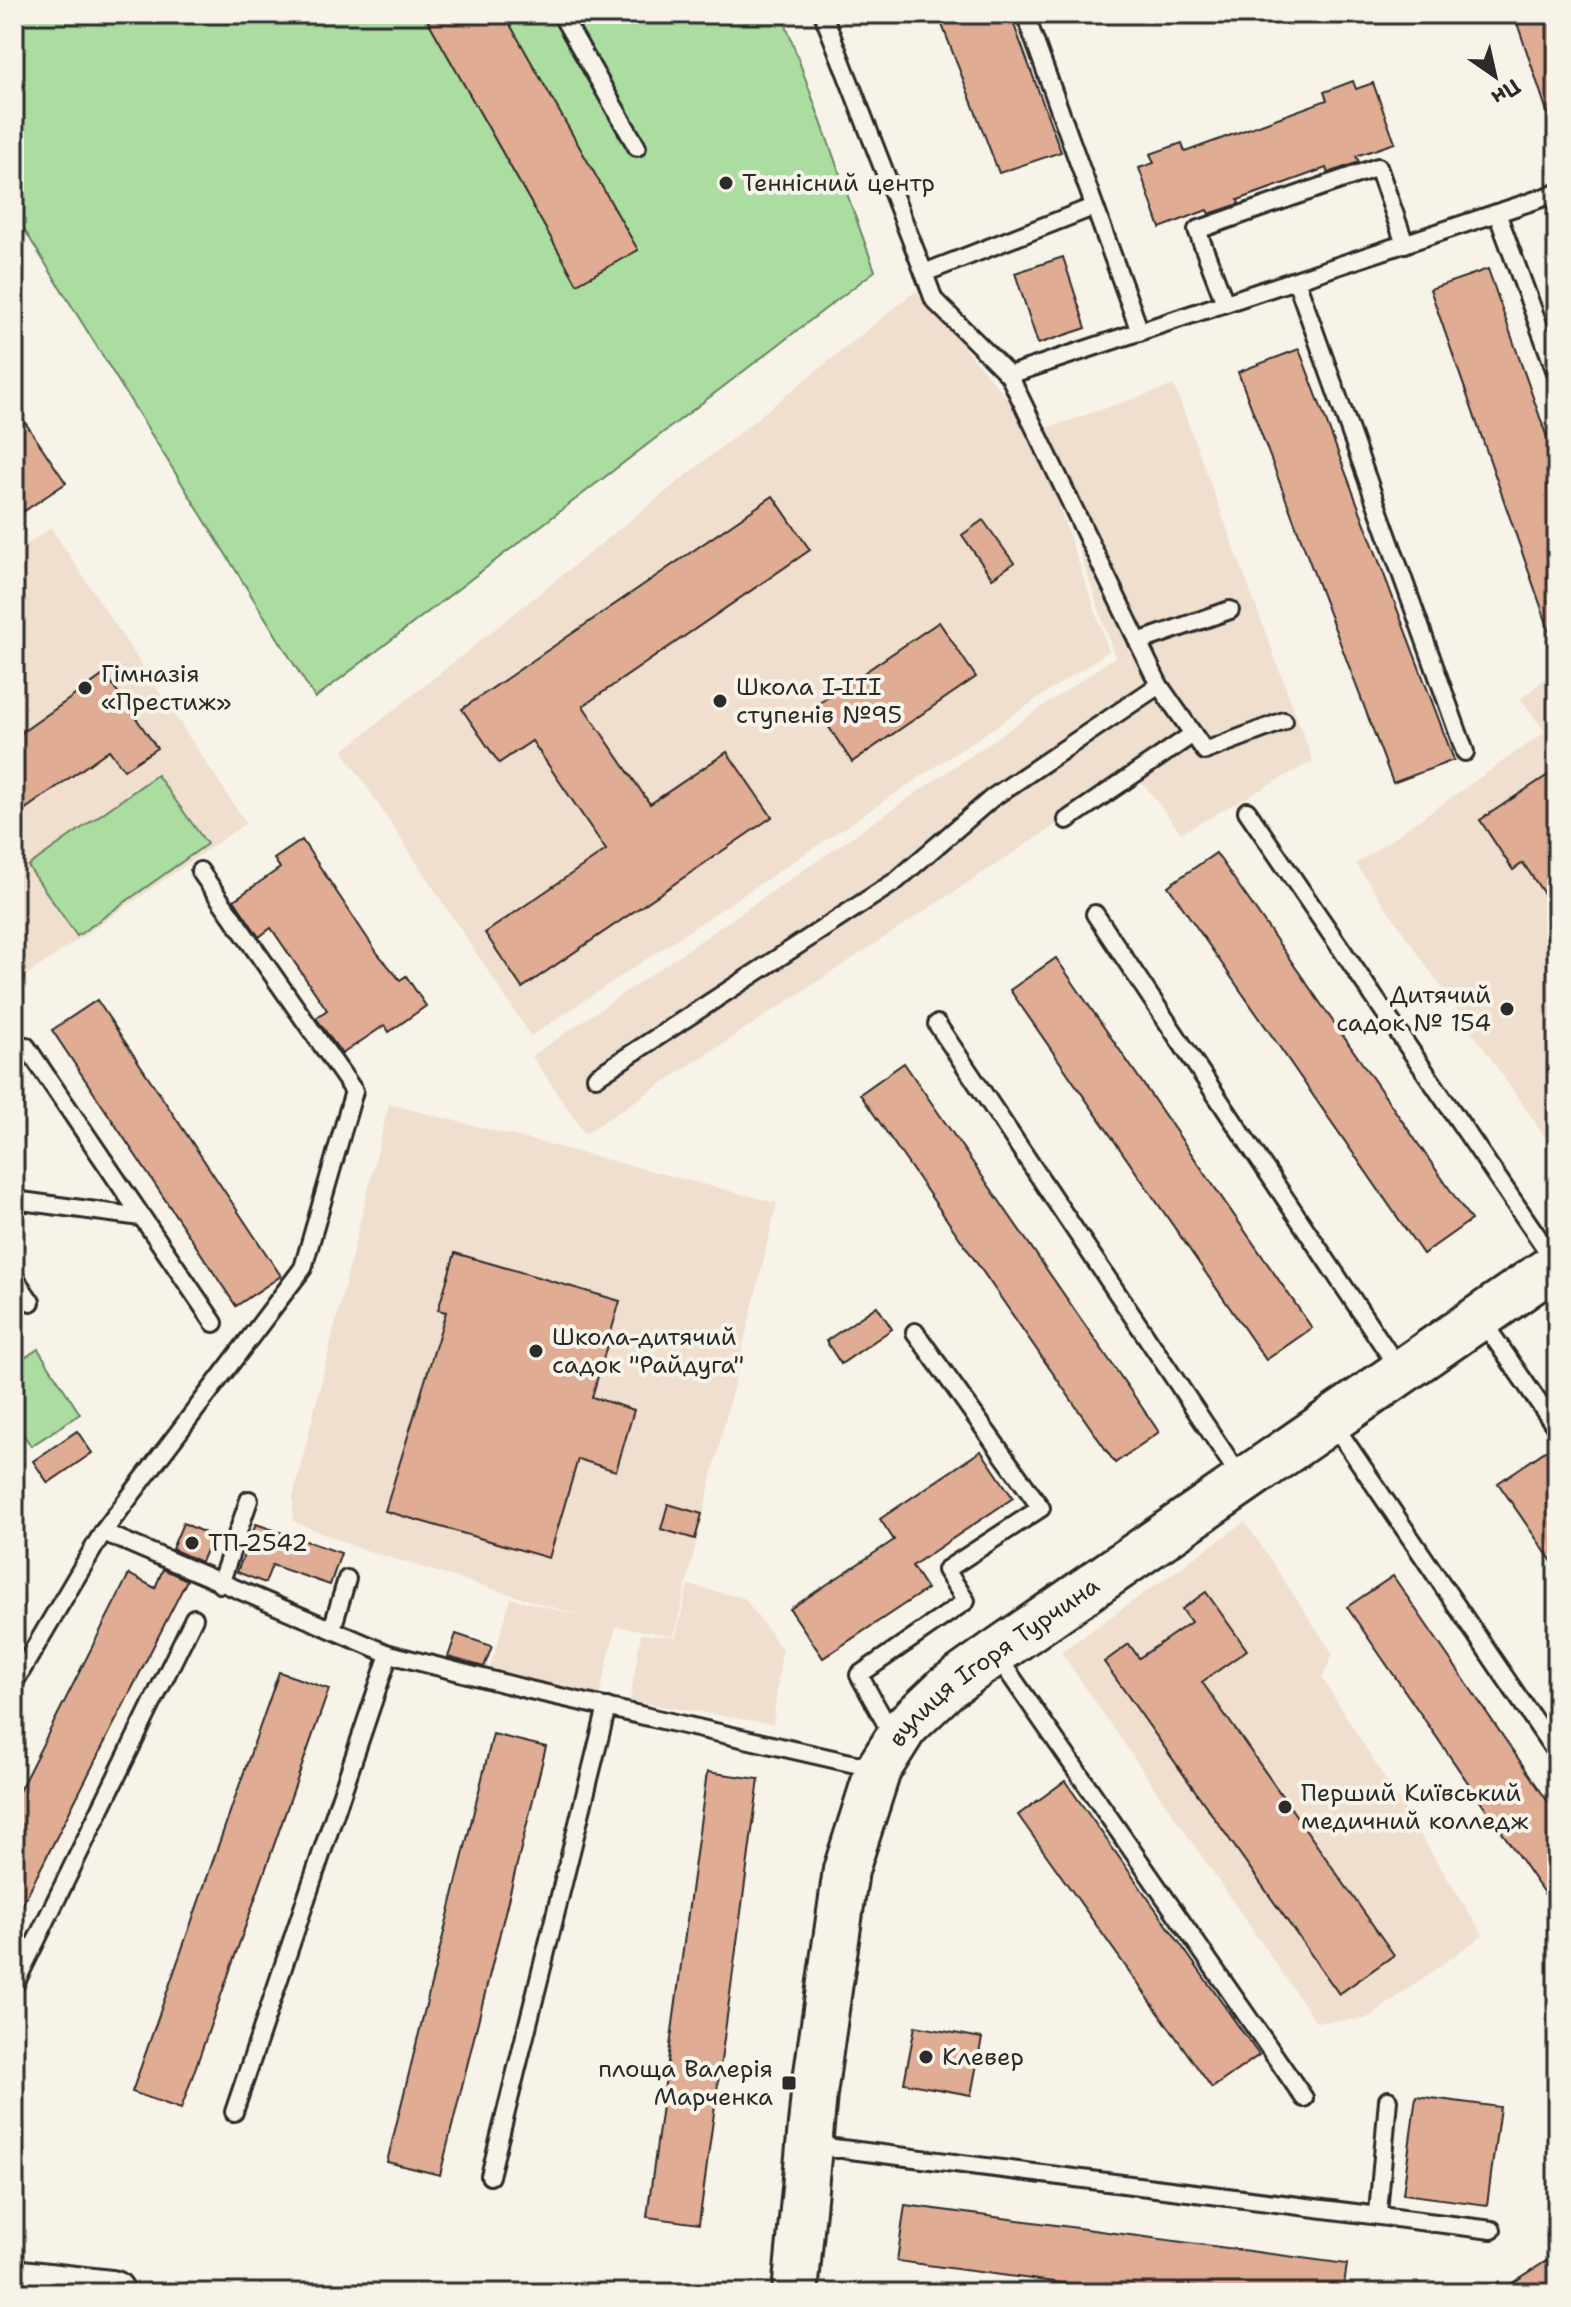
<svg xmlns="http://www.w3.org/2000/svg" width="1571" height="2307" viewBox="0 0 1571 2307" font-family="'Shantell Sans',sans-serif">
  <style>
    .built { fill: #f0dece }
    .green { fill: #aadd9f; stroke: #6a8465; stroke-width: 2 }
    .building { fill: #e0ac93; stroke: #2b2b2b; stroke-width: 2 }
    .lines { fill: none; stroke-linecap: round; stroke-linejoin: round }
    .lane-casing { stroke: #2b2b2b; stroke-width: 22 }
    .secondary-casing { stroke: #2b2b2b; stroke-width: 50 }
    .lane { stroke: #f7f3e8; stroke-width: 16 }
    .secondary { stroke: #f7f3e8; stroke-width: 44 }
    .poi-dot { fill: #2b2b2b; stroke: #f7f3e8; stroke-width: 3 }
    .labels { text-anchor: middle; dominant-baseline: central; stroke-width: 8; stroke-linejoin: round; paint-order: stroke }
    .poi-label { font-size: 24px; fill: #2b2b2b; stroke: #f7f3e8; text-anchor: start }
    .street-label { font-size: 24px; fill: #2b2b2b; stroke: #f7f3e8 }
  </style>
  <rect width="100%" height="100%" fill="#f7f3e8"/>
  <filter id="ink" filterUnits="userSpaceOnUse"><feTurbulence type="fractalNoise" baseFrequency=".0125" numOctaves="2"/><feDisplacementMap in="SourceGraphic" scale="16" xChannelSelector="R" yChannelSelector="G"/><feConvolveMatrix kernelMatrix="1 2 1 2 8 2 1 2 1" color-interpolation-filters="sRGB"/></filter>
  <g filter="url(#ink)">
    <g class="built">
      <path d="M916 291 1031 426 1109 651 531 1036 343 751Z"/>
      <path d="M1174 385 1313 761 1181 833 1135 773 585 1134 532 1056 1115 657 1039 431Z"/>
      <path d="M51 528 246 823 14 984V553Z"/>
      <path d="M1557 669V1154L1356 864 1545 732 1521 699Z"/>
      <path d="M389 1104 777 1203 674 1636 616 1626 599 1697 489 1672 511 1598 588 1618 356 1547 293 1521V1498Z"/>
      <path d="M1245 1522 1333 1654 1322 1678 1483 1935 1366 2019 1316 2022 1061 1652Z"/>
      <path d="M688 1585 744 1598 782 1649 773 1724 630 1701 641 1634 676 1637Z"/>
    </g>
    <g class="green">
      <path d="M14 14H782L875 271 315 698 14 213Z"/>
      <path d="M157 775 207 844 77 936 28 866Z"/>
      <path d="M38 1349 80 1414 31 1446 14 1420V1365Z"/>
    </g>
    <g class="building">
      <path d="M424 14H504L638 250 577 284Z"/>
      <path d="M938 14H1010L1061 152 999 173Z"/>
      <path d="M1514 14H1557V128L1553 129Z"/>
      <path d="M1353 81 1356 89 1373 83 1395 143 1356 156 1359 162 1328 173 1326 168 1238 200 1239 204 1209 214 1207 210 1160 228 1139 168 1154 163 1150 154 1182 143 1185 152 1327 100 1324 92Z"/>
      <path d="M1063 257 1086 328 1038 344 1015 273Z"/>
      <path d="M1488 269 1557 466V640L1553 641 1430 289Z"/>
      <path d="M1299 349 1454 760 1393 783 1238 372Z"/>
      <path d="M14 406 66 483 14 518Z"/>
      <path d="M773 496 810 550 583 706 650 804 727 752 772 817 522 988 485 933 606 850 532 741 499 763 462 709Z"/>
      <path d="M983 520 1014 563 992 578 962 535Z"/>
      <path d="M939 622 976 677 852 762 815 706Z"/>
      <path d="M105 674 157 748 124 770 109 750 14 817V738Z"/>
      <path d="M1557 769V913L1523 863 1513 870 1480 820Z"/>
      <path d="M302 840 378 954 400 980 406 976 426 1006 389 1032 385 1025 342 1054 316 1018 327 1010 271 928 259 937 234 900 280 868 274 859Z"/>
      <path d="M1216 853 1471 1220 1423 1254 1168 886Z"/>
      <path d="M1056 958 1312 1328 1266 1360 1010 990Z"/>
      <path d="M97 1000 281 1276 236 1306 52 1030Z"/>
      <path d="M904 1063 1159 1432 1115 1463 860 1094Z"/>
      <path d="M455 1253 620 1301 592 1397 634 1410 616 1471 578 1459 549 1558 385 1511 446 1312 438 1310Z"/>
      <path d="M877 1306 892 1329 841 1364 826 1341Z"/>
      <path d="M77 1431 92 1453 48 1483 33 1461Z"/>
      <path d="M1557 1443V1569L1498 1483Z"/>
      <path d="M981 1451 1013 1498 912 1566 927 1589 823 1658 790 1609 894 1540 880 1519Z"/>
      <path d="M668 1504 702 1514 695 1539 661 1529Z"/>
      <path d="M183 1523 212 1536 201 1562 172 1549Z"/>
      <path d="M256 1524 341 1553 330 1585 272 1565 265 1583 237 1572Z"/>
      <path d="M163 1569 187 1580 14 1921V1801L129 1574 155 1588Z"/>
      <path d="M1393 1576 1557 1815V1912L1347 1607Z"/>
      <path d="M1206 1592 1247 1650 1202 1682 1394 1955 1339 1994 1104 1662 1129 1644 1139 1658 1191 1622 1182 1609Z"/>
      <path d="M456 1634 492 1646 484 1667 448 1657Z"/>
      <path d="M279 1672 329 1689 181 2109 132 2092Z"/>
      <path d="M493 1734 546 1747 440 2175 387 2162Z"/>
      <path d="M707 1772 759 1779 699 2224 647 2217Z"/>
      <path d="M1065 1781 1259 2055 1212 2088 1018 1815Z"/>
      <path d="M915 2026 982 2038 971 2095 904 2083Z"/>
      <path d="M1416 2096 1500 2107 1487 2205 1403 2194Z"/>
      <path d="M905 2205 1347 2264 1343 2293H1135L897 2261Z"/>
      <path d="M1557 2254V2293H1497Z"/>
    </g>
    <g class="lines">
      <g class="lane-casing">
        <g id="lane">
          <path d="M561 14 637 147"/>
          <path d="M823 14 924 273 1093 207"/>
          <path d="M1025 14 1140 332"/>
          <path d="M1497 213 1557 375"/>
          <path d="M924 273 934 300 1009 375 1159 685 1205 751 1284 721"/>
          <path d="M1296 280 1465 752"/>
          <path d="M1225 303 1197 230 1378 167 1405 244"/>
          <path d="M1009 375 1557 193"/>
          <path d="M1138 642 1230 610"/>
          <path d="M1247 811 1555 1262"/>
          <path d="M1067 820 1193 734"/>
          <path d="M1095 914 1401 1372"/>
          <path d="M937 1024 1243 1481"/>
          <path d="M26 1046 214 1323"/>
          <path d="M596 1077 896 881 992 798 1159 685"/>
          <path d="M14 1200 141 1217"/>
          <path d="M14 1277 31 1302"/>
          <path d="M1481 1319 1557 1429"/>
          <path d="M1332 1422 1557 1754"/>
          <path d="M103 1532 389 1654 530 1690 877 1769"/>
          <path d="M220 1584 249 1500"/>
          <path d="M332 1629 347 1579"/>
          <path d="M995 1653 1304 2098"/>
          <path d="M14 1683 103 1532 303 1268 354 1091 200 871"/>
          <path d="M893 1736 859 1675 966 1601 946 1570 1041 1508 915 1332"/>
          <path d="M14 1986 194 1618"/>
          <path d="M234 2112 389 1654"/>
          <path d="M810 2145 1492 2230"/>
          <path d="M490 2176 607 1707"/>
          <path d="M1378 2213 1388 2100"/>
        </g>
      </g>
      <g class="secondary-casing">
        <g id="secondary">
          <path d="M14 2282 112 2293"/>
          <path id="s1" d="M795 2293 814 2094 846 1870 878 1770 905 1727 946 1688 995 1653 1557 1264"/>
        </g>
      </g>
      <use href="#lane" class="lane"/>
      <use href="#secondary" class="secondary"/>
    </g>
  </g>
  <g class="poi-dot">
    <circle cx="726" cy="183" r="8"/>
    <circle cx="85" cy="688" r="8"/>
    <circle cx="720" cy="701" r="8"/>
    <circle cx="1507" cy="1009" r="8"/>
    <circle cx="536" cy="1351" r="8"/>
    <circle cx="192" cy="1543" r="8"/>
    <circle cx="1285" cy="1807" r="8"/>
    <circle cx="926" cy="2057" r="8"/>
    <rect x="781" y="2075" width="16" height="16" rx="4"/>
  </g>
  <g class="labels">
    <g class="poi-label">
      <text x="742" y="183">Теннісний центр</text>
      <text x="101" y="674">Гімназія<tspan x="101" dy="28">«Престиж»</tspan></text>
      <text x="736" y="687">Школа І-ІІІ<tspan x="736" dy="28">ступенів №95</tspan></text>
      <text x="1491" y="995" text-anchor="end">Дитячий<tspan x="1491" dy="28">садок № 154</tspan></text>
      <text x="552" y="1337">Школа-дитячий<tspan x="552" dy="28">садок "Райдуга"</tspan></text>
      <text x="208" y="1543">ТП-2542</text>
      <text x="1301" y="1793">Перший Київський<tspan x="1301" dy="28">медичний колледж</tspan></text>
      <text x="942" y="2057">Клевер</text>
      <text x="773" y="2069" text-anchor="end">площа Валерія<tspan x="773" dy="28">Марченка</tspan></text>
    </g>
    <g class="street-label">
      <text stroke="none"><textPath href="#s1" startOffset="692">вулиця Ігоря Турчина</textPath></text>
    </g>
  </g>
  <rect width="1571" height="2307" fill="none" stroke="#f7f3e8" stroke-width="48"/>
  <rect x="24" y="24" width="1523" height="2259" fill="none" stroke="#2b2b2b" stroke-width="3" filter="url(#ink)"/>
  <g transform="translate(1495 76) rotate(146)" stroke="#f7f3e8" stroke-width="6" paint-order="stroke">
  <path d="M0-6L14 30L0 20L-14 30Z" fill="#2b2b2b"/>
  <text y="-12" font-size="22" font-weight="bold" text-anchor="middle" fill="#2b2b2b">Пн</text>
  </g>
</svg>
